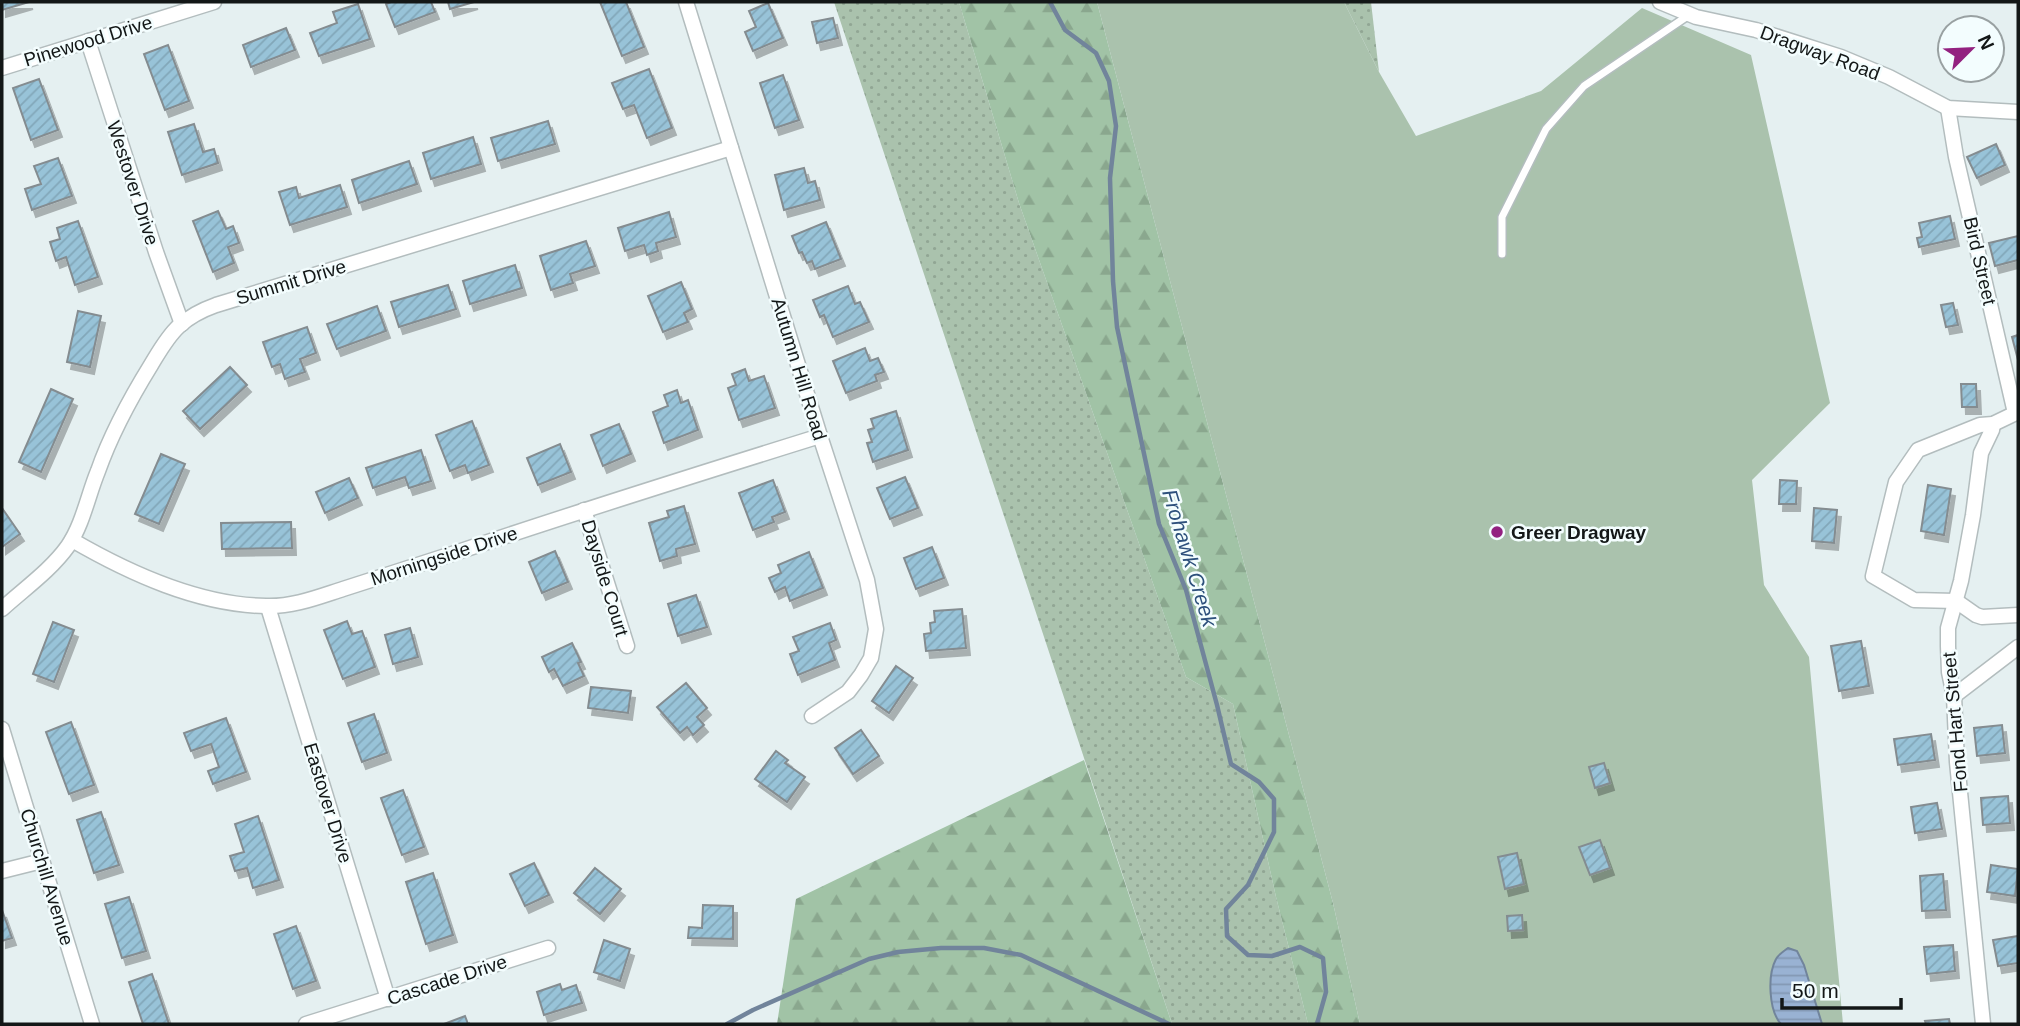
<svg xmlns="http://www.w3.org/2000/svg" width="2020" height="1026" viewBox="0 0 2020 1026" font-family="Helvetica,sans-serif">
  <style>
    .grass { fill: url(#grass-dots) }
    .forest { fill: url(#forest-firs) }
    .pitch { fill: #aac2ad }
    .water { fill: url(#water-rules); stroke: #71849b; stroke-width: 2 }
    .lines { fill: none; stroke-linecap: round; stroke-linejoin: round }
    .stream { stroke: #71849b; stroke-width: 4.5 }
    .building { fill: url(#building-hatch); stroke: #848c90; stroke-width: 2; filter: url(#shadow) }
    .lane-casing { stroke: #b3bdbe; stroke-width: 10 }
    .street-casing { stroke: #b3bdbe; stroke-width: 17 }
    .lane { stroke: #fff; stroke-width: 7 }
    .street { stroke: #fff; stroke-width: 14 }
    .poi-dot { fill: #932180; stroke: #f3fdfe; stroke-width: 2.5 }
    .labels { text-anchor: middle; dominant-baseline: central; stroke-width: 5; stroke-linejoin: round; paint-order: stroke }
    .street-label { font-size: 19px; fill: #131717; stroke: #f3fdfe }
    .poi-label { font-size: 19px; font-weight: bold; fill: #131717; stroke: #f3fdfe; text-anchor: start }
    .water-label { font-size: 21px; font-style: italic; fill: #2d507c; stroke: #f3fdfe }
  </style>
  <defs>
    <pattern id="grass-dots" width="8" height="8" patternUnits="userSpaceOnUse" patternTransform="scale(1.75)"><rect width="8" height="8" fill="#aac2ad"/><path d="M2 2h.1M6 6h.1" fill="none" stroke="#91a694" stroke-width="1.8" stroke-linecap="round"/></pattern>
    <pattern id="forest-firs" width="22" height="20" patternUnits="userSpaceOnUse" patternTransform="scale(1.75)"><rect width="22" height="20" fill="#a1c3a6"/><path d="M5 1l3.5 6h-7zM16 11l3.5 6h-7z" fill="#8aa78e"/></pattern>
    <pattern id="water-rules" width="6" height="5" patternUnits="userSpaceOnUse" patternTransform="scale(1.75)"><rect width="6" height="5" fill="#99b2d3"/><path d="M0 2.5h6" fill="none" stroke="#8398b4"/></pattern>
    <pattern id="building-hatch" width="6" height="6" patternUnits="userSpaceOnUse" patternTransform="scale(1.75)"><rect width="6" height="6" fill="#98c3d8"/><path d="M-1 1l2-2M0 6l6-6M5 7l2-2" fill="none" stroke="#82a7b9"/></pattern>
    <filter id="shadow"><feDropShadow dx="4" dy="7" stdDeviation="0" flood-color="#0004"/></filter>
  </defs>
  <rect width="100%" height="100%" fill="#e5f0f1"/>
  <g class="grass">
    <path d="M834 2H959L1019 203 1186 677 1233 704 1276 897 1308 1024H1172Z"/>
    <path d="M1344 2H1371L1379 72Z"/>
  </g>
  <g class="forest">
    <path d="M959 2H1097L1333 903 1360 1024H1308L1276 897 1233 704 1186 677 1019 203Z"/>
    <path d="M1084 760 1172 1024H777L796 899Z"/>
  </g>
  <path class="pitch" d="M1097 2H1344L1379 72 1416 136 1541 91 1642 8 1751 55 1830 403 1752 480 1764 585 1809 657 1843 1024H1360L1333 903Z"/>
  <path class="water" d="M1788 948 1797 951 1804 965 1822 1024H1781C1769 1011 1767 976 1776 959 1778 955 1784 951 1788 948Z"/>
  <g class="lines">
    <g class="stream">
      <path d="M1050 2 1065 30 1096 53 1109 81 1116 126 1110 178 1113 281 1117 327 1159 524 1186 590 1217 705 1231 764 1259 782 1274 799V832L1248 885 1226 909 1227 936 1248 955 1272 956 1300 947 1323 958 1326 992 1317 1024"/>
      <path d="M727 1024 753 1010 869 959 898 952 941 948H984L1021 955 1169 1024"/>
    </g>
  </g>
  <g class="building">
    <path d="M2 2H29L2 10Z"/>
    <path d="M391 2H431L435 12 395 27 386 4Z"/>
    <path d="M448 2H474L450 9Z"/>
    <path d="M600 2H626L644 47 622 56Z"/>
    <path d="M768 3 783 38 753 51 745 32 756 27 749 11Z"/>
    <path d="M358 4 370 39 319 56 310 33 337 23 333 12Z"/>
    <path d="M833 18 838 38 817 43 812 22Z"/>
    <path d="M286 28 295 50 251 67 243 45Z"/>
    <path d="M168 45 189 101 165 110 144 54Z"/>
    <path d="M649 69 672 128 647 138 634 105 623 109 612 83Z"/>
    <path d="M783 75 799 120 775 128 760 83Z"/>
    <path d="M39 79 58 130 31 140 13 88Z"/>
    <path d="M548 121 555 144 498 161 491 138Z"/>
    <path d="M194 124 203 152 214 149 218 163 182 175 168 132Z"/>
    <path d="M473 137 481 164 431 179 423 153Z"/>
    <path d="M1996 144 2005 165 1977 178 1967 157Z"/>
    <path d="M58 158 72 196 32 210 25 189 41 184 34 166Z"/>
    <path d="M409 161 417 184 359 203 352 180Z"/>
    <path d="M804 168 808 183 815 181 820 200 784 210 775 175Z"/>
    <path d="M340 185 347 207 290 225 279 192 296 187 299 198Z"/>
    <path d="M218 211 226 229 233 226 239 243 228 247 234 263 213 272 193 221Z"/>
    <path d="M669 212 676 237 656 243 658 251 647 255 644 245 625 251 618 228Z"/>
    <path d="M1950 216 1955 239 1919 247 1917 238 1922 237 1919 223Z"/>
    <path d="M78 221 98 277 75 285 66 257 56 261 50 242 60 239 57 228Z"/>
    <path d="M826 222 841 259 815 269 812 261 807 263 802 252 799 253 792 236Z"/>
    <path d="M2018 236V260L1995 266 1989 243Z"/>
    <path d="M586 241 595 266 570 274 573 283 551 290 540 256Z"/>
    <path d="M515 265 522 288 470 304 463 281Z"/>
    <path d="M681 282 692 309 684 313 688 322 663 332 648 296Z"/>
    <path d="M448 285 456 309 399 327 391 302Z"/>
    <path d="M848 286 855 304 860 302 869 322 833 337 824 315 820 317 813 300Z"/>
    <path d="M1953 303 1958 325 1946 327 1941 305Z"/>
    <path d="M377 306 386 331 337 349 327 324Z"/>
    <path d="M78 311 101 316 90 367 67 362Z"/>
    <path d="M307 327 316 353 300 359 305 372 285 379 280 364 272 367 263 342Z"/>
    <path d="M2018 335V360L2012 337Z"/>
    <path d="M865 348 870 361 878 358 884 372 875 375 877 381 846 393 833 361Z"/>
    <path d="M230 367 247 385 200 429 183 411Z"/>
    <path d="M745 369 749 381 764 376 775 408 739 420 728 388 736 385 732 374Z"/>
    <path d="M1961 384H1976L1977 407H1962Z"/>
    <path d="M51 389 73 399 41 472 19 462Z"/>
    <path d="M677 390 681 403 688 400 698 430 664 443 653 412 668 406 664 395Z"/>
    <path d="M896 411 908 450 873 462 867 443 872 442 868 430 874 428 871 419Z"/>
    <path d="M472 421 489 465 468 473 465 465 450 471 436 435Z"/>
    <path d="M619 424 631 454 603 466 591 435Z"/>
    <path d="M560 444 571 472 538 485 527 458Z"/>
    <path d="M421 450 431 481 409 488 405 477 373 488 366 468Z"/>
    <path d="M161 454 185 464 159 524 135 514Z"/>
    <path d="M905 477 918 508 890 519 877 488Z"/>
    <path d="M349 478 358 498 325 513 316 492Z"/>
    <path d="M773 480 785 512 772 517 774 522 753 530 739 493Z"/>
    <path d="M1780 480 1797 481 1796 504H1779Z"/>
    <path d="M1928 485 1951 489 1944 535 1921 531Z"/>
    <path d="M684 506 695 544 676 549 677 556 660 561 649 523 669 517 667 511Z"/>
    <path d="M2 508 20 534 2 547Z"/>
    <path d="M1814 508 1837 510 1834 543 1812 541Z"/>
    <path d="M291 522 292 548 222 549 221 523Z"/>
    <path d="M932 547 944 578 916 589 904 558Z"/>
    <path d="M555 551 568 582 542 593 529 562Z"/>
    <path d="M809 552 823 588 790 601 785 587 775 592 769 578 781 573 778 565Z"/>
    <path d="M696 595 707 627 678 636 668 604Z"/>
    <path d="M962 609 966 648 926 651 924 634 931 633 930 623 935 622 934 611Z"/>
    <path d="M347 621 352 634 362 631 375 667 343 679 324 630Z"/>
    <path d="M53 622 74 630 54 682 33 674Z"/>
    <path d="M830 623 836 640 829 643 835 660 798 675 790 654 799 651 793 637Z"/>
    <path d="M410 628 418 657 393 664 385 635Z"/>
    <path d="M1861 641 1869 686 1839 691 1831 646Z"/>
    <path d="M572 643 581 662 578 663 584 676 563 686 554 669 549 672 542 657Z"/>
    <path d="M896 666 913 678 889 713 872 701Z"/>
    <path d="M686 683 707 708 697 717 704 725 693 735 687 727 680 733 657 707Z"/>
    <path d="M591 687 631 691 628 713 588 708Z"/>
    <path d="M374 714 387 753 362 762 348 723Z"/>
    <path d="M226 718 246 772 213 784 208 771 219 767 211 744 191 751 184 733Z"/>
    <path d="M71 722 94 785 69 794 46 732Z"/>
    <path d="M2002 725 2005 753 1977 756 1974 728Z"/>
    <path d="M861 730 879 756 853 774 835 748Z"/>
    <path d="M1931 734 1935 760 1898 765 1894 739Z"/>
    <path d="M776 751 788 760 785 763 805 777 787 802 755 779Z"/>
    <path d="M1604 763 1610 783 1595 788 1589 767Z"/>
    <path d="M403 790 424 847 402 855 381 798Z"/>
    <path d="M2008 796 2010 823 1983 825 1981 798Z"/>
    <path d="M1937 803 1942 829 1915 833 1911 807Z"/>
    <path d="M101 812 119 865 94 873 77 820Z"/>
    <path d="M258 816 279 880 253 888 247 868 235 871 230 856 244 852 235 824Z"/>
    <path d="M1600 840 1610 868 1590 875 1579 847Z"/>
    <path d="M1517 853 1524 884 1505 889 1498 857Z"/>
    <path d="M534 863 549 895 525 906 510 874Z"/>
    <path d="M1991 865 2018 869 2015 896 1987 892Z"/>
    <path d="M595 868 621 889 600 914 574 893Z"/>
    <path d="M433 873 453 935 426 944 406 882Z"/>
    <path d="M1943 874 1946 910 1922 911 1920 876Z"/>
    <path d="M129 897 146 951 122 958 105 904Z"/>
    <path d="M703 905 733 906V939L688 938 689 927 702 928Z"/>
    <path d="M2 910 12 938 2 941Z"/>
    <path d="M1522 915 1523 930 1508 931 1507 916Z"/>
    <path d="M296 926 316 981 293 989 274 934Z"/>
    <path d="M2018 936V963L1998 966 1993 940Z"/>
    <path d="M604 940 630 949 620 981 594 972Z"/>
    <path d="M1953 945 1955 971 1927 974 1924 947Z"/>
    <path d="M152 974 169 1024H143L129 982Z"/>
    <path d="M560 984 562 990 576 985 582 1003 544 1015 537 992Z"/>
    <path d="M465 1016 468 1024H444Z"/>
    <path d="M1949 1019 1950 1024H1926L1925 1021Z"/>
  </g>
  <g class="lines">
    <g class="lane-casing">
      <path id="lane" d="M1502 254V217L1546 129 1584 86 1689 15"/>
    </g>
    <g class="street-casing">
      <g id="street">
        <path d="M686 2 820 436 867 580 876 629 871 658 861 675 848 692 812 716"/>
        <path d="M1660 2 1696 17 1756 30 1841 57 1889 77 1948 108 2018 112"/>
        <path d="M88 41 156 252 182 324"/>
        <path d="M2 68 214 2"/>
        <path d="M1948 108 1956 157 2015 413"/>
        <path d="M2018 412 1993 424 1980 425 1918 450 1896 482 1873 576 1914 600 1956 601 1976 615 1982 617 2018 615"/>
        <path d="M584 510 627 646"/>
        <path d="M72 540C129 573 198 605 266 606 293 607 318 597 343 589 381 577 418 565 455 553 576 512 698 474 820 436"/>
        <path d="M268 607 388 999"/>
        <path d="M2 609C24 589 51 570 68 546 83 524 88 495 98 471 111 434 130 399 151 365 159 352 167 337 179 326 190 316 202 310 216 305L731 148"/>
        <path d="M1954 696 2018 647"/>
        <path d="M2 729 92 1024"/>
        <path d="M2 871 42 861"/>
        <path d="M306 1024 548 948"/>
        <path d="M1983 1024 1957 762 1954 696 1949 672 1948 646V628L1961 581 1973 515 1981 453 1992 430 1993 424"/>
      </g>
    </g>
    <use href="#lane" class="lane"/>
    <use href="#street" class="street"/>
  </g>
  <circle class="poi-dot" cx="1497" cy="532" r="7"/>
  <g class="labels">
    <g class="street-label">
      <text transform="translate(88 41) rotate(-17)">Pinewood Drive</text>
      <text transform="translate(1820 53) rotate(20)">Dragway Road</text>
      <text transform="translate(133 183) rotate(72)">Westover Drive</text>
      <text transform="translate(1980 261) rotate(77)">Bird Street</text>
      <text transform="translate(291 282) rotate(-17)">Summit Drive</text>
      <text transform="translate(799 369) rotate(73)">Autumn Hill Road</text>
      <text transform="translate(444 556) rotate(-18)">Morningside Drive</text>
      <text transform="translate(605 578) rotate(73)">Dayside Court</text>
      <text transform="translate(1955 722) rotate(-95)">Fond Hart Street</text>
      <text transform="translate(328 803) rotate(73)">Eastover Drive</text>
      <text transform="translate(47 877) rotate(73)">Churchill Avenue</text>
      <text transform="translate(447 980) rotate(-18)">Cascade Drive</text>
    </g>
    <g class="poi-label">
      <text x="1511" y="532">Greer Dragway</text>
    </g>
    <g class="water-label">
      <text transform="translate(1190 558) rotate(73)">Frohawk Creek</text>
    </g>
  </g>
  <rect width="2020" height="1026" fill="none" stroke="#131717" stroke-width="7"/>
  <g transform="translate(1971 49) rotate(66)"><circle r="33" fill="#f3fdfe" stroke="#99a1a2" stroke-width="2"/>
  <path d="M0-5L12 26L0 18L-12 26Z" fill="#932180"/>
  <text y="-10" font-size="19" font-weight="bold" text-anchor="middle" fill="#131717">N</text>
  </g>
  <path d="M1782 998v10h119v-10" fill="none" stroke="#131717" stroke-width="3.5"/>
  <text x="1792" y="998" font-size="21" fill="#131717" stroke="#f3fdfe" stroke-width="5" paint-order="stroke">50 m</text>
</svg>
